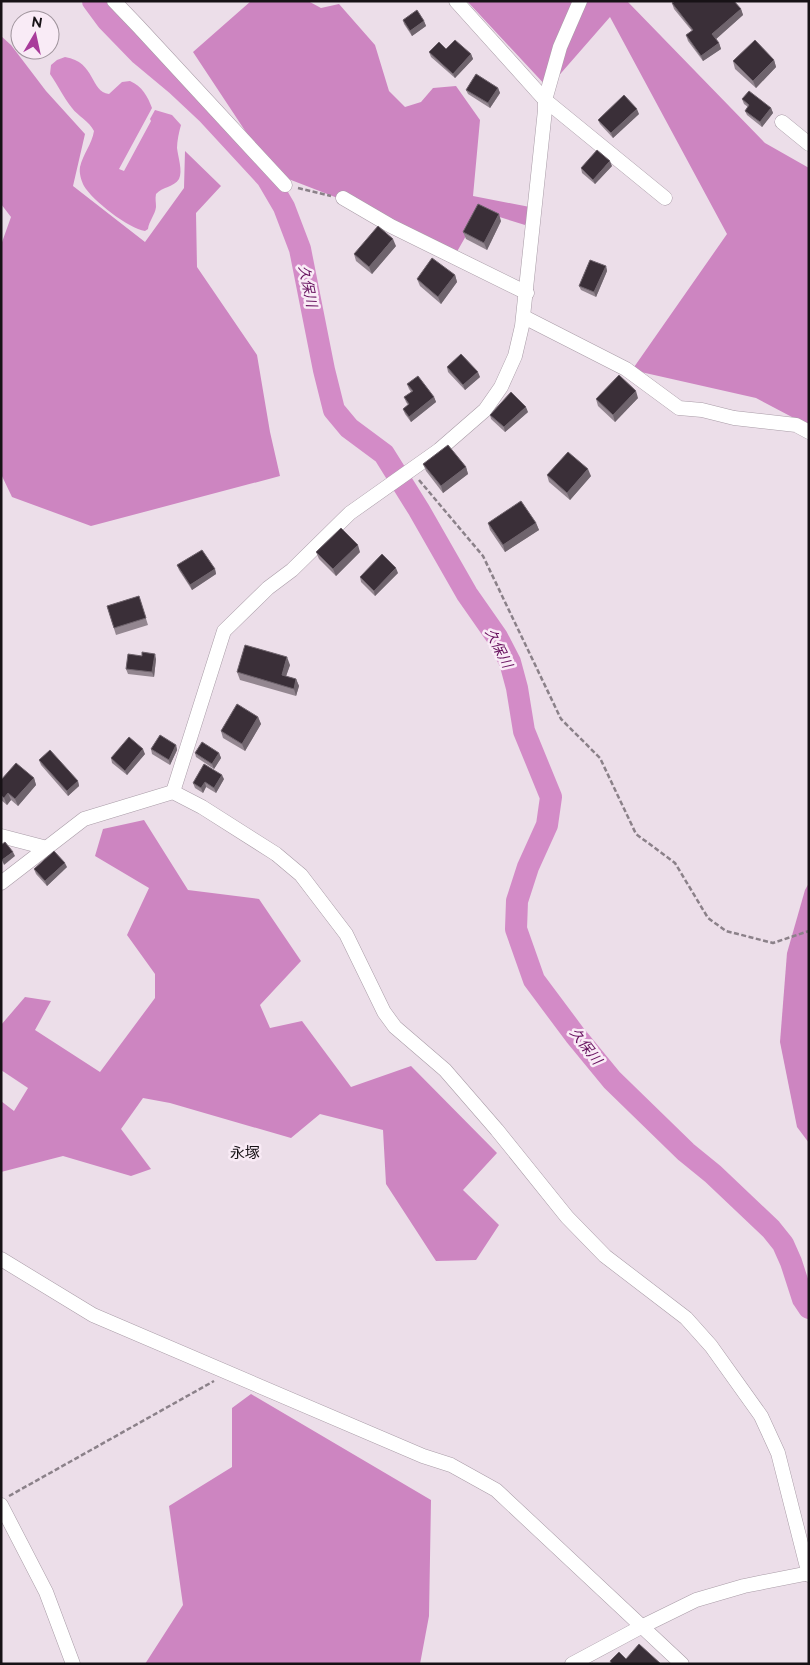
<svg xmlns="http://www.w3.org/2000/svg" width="810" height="1665" viewBox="0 0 810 1665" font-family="Raleway,'Noto Sans JP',sans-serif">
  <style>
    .forest { fill: #cd85c1 }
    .water { fill: #d38bc7 }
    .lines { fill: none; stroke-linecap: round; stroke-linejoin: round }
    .river { stroke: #d38bc7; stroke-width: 22 }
    .minor-casing { stroke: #a99ca7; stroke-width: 15 }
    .path { stroke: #8b8189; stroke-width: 2.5; stroke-dasharray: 5 2.5; stroke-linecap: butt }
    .minor { stroke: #fff; stroke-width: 14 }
    .wall { fill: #938690 }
    .shaded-wall { fill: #6f646d }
    .building { fill: #3a2f38; stroke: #6f646d }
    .labels { text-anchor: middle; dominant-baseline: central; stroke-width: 5; stroke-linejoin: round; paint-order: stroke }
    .water-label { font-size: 14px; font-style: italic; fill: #67115e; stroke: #f9ebf6 }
    .quarter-label { font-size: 15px; fill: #171216; stroke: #f9ebf6 }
  </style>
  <rect width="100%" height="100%" fill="#ecdee9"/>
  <g class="forest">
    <path d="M251 1H308L321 8 339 4 375 45 389 91 405 107 421 102 433 88 456 86 480 120 473 196 535 208 525 225 480 211 454 257 353 204 273 173 193 52Z"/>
    <path d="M467 1H627L765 143 809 168V426L756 398 632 370 727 234 610 17 548 88Z"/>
    <path d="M1 36 11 45 46 91 85 134 73 186 145 242 184 188 185 151 221 186 196 213 197 267 257 355 270 432 280 476 91 526 12 497 1 474V245L11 217 1 204Z"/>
    <path d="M144 820 188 890 259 899 301 961 260 1005 270 1028 302 1021 351 1087 411 1066 497 1153 463 1190 499 1225 476 1260 436 1261 386 1184 383 1130 320 1114 291 1138 170 1103 143 1098 121 1129 151 1169 131 1176 63 1156 1 1172V1101L14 1111 28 1088 1 1070V1025L25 997 51 1001 35 1030 100 1072 155 998V974L127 935 149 888 95 856 103 829Z"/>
    <path d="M809 883V1143L797 1127 780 1042 787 953 805 890Z"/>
    <path d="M251 1394 431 1500 429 1616 420 1664H145L183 1605 169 1506 232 1467V1408Z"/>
  </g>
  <path class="water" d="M65 57C96 62 90 92 109 94L122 82 130 81C142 86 148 97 152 108L119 169 124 171 151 121 150 119 155 110 172 115 181 125C179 132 177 141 177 148 178 157 183 171 179 179 174 187 162 187 156 194 155 199 156 202 156 207 155 215 149 221 148 229L145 231C129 229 92 200 84 186 81 180 79 173 80 167 83 154 92 144 94 131 89 121 78 116 72 108 63 97 58 85 50 74L51 65 57 60Z"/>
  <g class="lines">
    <path class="river" d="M93 1 107 20 140 54 176 84 208 114 267 178 284 207 300 249 324 370 334 410 349 428 384 454 419 510 467 594 497 637 510 662 517 688 524 731 551 797 547 825 528 867 517 901 516 929 534 980 575 1035 612 1080 686 1152 713 1174 771 1229 783 1244 791 1262 803 1299 809 1308"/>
    <g class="minor-casing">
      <g id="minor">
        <path d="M114 1 138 26 285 185"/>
        <path d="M456 1 545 100 665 198"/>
        <path d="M782 122 809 144"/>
        <path d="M343 198 391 226 527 293"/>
        <path d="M524 317 626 369 679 408 702 410 734 418 796 425 809 432"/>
        <path d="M173 792 224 631 268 588 292 570 350 513 439 450 485 410 501 387 515 356 522 326 545 110V100L560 47 580 1"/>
        <path d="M1 836 47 848"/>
        <path d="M1 883 84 819 173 792 202 807 276 854 301 875 346 934 384 1012 395 1027 445 1070 497 1130 567 1217 605 1256 686 1318 711 1346 761 1416 778 1453 809 1575"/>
        <path d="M1 1259 93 1315 423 1456 451 1465 496 1490 682 1664"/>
        <path d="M1 1505 46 1592 73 1664"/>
        <path d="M572 1664 641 1627 696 1600 744 1586 809 1573"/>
      </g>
    </g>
    <g class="path">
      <path d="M298 188 331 196"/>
      <path d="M419 480 483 556 561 719 600 758 636 834 675 863 708 918 726 931 773 943 809 931"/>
      <path d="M9 1496 214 1381"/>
    </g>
    <use href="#minor" class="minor"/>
  </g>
  <g class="wall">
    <path d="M672 3 741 9 743 15 716 39 719 43 721 49 703 61 688 41 686 35 692 31 674 9Z"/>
    <path d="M403 20 424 21 426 26 412 36 404 24Z"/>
    <path d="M446 49 471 54 473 59 455 78 431 57 429 52Z"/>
    <path d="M774 60 776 67 756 88 735 69 733 61Z"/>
    <path d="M498 88 500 93 490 108 468 94 466 90Z"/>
    <path d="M742 99 771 108 773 113 762 127 747 115 745 111 748 107 744 104Z"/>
    <path d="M639 114 613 138 600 124 598 120Z"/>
    <path d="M612 166 595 184 582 173 581 168Z"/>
    <path d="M501 221 487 250 466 239 463 232Z"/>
    <path d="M396 246 372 274 356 261 354 254Z"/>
    <path d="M606 266 607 271 596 297 581 290 579 286Z"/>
    <path d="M455 275 457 282 441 304 420 286 417 279Z"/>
    <path d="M447 367 480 377 465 390 448 372Z"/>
    <path d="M407 384 434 397 436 402 411 422 405 414 403 409 408 405 406 402 404 397 411 392 409 389Z"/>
    <path d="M638 398 615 422 598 406 596 399Z"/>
    <path d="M528 412 505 432 491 419 490 415Z"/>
    <path d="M423 464 466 467 468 474 443 493 426 471Z"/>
    <path d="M547 475 591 476 570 500 549 482Z"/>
    <path d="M488 523H536L539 530 505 552 490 530Z"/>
    <path d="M316 552H360L336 576 319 559Z"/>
    <path d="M177 565 215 569 216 574 192 590 179 570Z"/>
    <path d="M398 573 375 596 361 582 360 577Z"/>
    <path d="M139 596 148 625 116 635 107 606Z"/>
    <path d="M156 659 154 677 128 674 126 669Z"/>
    <path d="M290 665 286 676 296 679 299 686 296 696 240 680 237 672Z"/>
    <path d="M258 717 261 724 245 751 223 738 221 731Z"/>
    <path d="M176 745 177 750 170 765 152 754 151 749Z"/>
    <path d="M195 753H219L221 758 214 769 196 757Z"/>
    <path d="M145 754 127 775 112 763 111 758Z"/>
    <path d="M39 760 78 781 79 786 68 796 41 765Z"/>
    <path d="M34 778 36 785 18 806 11 800 7 805 1 800V780Z"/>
    <path d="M224 779 216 793 206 787 203 793 195 788 193 783Z"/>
    <path d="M67 867 47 886 36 874 34 869Z"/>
  </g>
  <g class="shaded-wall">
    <path d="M741 9 743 15 715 40 712 34Z"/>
    <path d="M424 21 426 26 412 36 410 31Z"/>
    <path d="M719 43 721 49 703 61 701 56Z"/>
    <path d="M471 54 473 59 455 78 453 74Z"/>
    <path d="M774 60 776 67 756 88 753 81Z"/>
    <path d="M498 88 500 93 490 108 488 103Z"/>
    <path d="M771 108 773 113 762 127 760 122Z"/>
    <path d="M637 109 639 114 613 138 611 133Z"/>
    <path d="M610 161 612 166 595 184 593 180Z"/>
    <path d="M499 214 501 221 487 250 484 243Z"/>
    <path d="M393 239 396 246 372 274 369 267Z"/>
    <path d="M606 266 607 271 596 297 594 292Z"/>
    <path d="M455 275 457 282 441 304 438 297Z"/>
    <path d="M478 372 480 377 465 390 463 385Z"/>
    <path d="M636 391 638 398 615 422 613 415Z"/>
    <path d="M434 397 436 402 411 422 409 417Z"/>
    <path d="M526 407 528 412 505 432 504 427Z"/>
    <path d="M466 467 468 474 443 493 441 486Z"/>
    <path d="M588 469 591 476 570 500 567 493Z"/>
    <path d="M536 523 539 530 505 552 503 545Z"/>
    <path d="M358 545 360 552 336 576 333 569Z"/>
    <path d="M396 568 398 573 375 596 374 591Z"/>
    <path d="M215 569 216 574 192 590 190 585Z"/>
    <path d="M155 654 156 659 154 677 152 672Z"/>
    <path d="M287 657 290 665 284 682 282 675Z"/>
    <path d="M296 679 299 686 296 696 294 689Z"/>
    <path d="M258 717 261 724 245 751 242 744Z"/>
    <path d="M176 745 177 750 170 765 169 760Z"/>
    <path d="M143 749 145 754 127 775 125 771Z"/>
    <path d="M219 753 221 758 214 769 212 764Z"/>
    <path d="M222 775 224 779 216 793 214 788Z"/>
    <path d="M34 778 36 785 18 806 15 799Z"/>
    <path d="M78 781 79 786 68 796 67 791Z"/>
    <path d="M205 782 206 787 203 793 201 788Z"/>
    <path d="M8 793 11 800 7 805 4 798Z"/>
    <path d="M13 852 15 856 4 865 2 860Z"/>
    <path d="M65 863 67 867 47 886 45 881Z"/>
  </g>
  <g class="building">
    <path d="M675 1H734L741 9 712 34 719 43 701 56 686 35 693 30 672 3Z"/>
    <path d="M417 10 424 21 410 31 403 20Z"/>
    <path d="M455 40 471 54 453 74 429 52 439 42 446 49Z"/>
    <path d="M755 40 774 60 753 81 733 61Z"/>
    <path d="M476 74 498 88 488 103 466 90Z"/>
    <path d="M749 91 771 108 760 122 745 111 749 105 742 99Z"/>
    <path d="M624 95 637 109 611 133 598 120Z"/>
    <path d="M597 150 610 161 593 180 581 168Z"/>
    <path d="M478 204 499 214 484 243 463 232Z"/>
    <path d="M378 226 393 239 369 267 354 254Z"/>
    <path d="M432 258 455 275 438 297 417 279Z"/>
    <path d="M590 260 606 266 594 292 579 286Z"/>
    <path d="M461 354 478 372 463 385 447 367Z"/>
    <path d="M619 375 636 391 613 415 596 399Z"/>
    <path d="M418 376 434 397 409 417 403 409 409 404 404 397 413 391 407 384Z"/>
    <path d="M511 392 526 407 504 427 490 415Z"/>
    <path d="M448 445 466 467 441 486 423 464Z"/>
    <path d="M568 452 588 469 567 493 547 475Z"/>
    <path d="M521 501 536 523 503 545 488 523Z"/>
    <path d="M341 528 358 545 333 569 316 552Z"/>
    <path d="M202 550 215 569 190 585 177 565Z"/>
    <path d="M382 554 396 568 374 591 360 577Z"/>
    <path d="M139 596 146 618 114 628 107 606Z"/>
    <path d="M245 645 287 657 282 675 296 679 294 689 237 672Z"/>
    <path d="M142 652 155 654 152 672 126 669 128 654 142 656Z"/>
    <path d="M237 704 258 717 242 744 221 731Z"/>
    <path d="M160 735 176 745 169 760 151 749Z"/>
    <path d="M129 737 143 749 125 771 111 758Z"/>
    <path d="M202 742 219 753 212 764 195 753Z"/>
    <path d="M50 750 78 781 67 791 39 760Z"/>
    <path d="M16 763 34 778 15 799 8 793 4 798 1 795V780Z"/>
    <path d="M204 764 222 775 214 788 205 782 201 788 193 783Z"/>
    <path d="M5 842 13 852 2 860 1 859V845Z"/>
    <path d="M54 851 65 863 45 881 34 869Z"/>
    <path d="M639 1644 661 1664H612L610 1661 619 1652 626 1659Z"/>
  </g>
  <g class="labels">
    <g class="water-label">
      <text transform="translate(308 286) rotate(78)">久保川</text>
      <text transform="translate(499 648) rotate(63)">久保川</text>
      <text transform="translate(586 1046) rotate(52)">久保川</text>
    </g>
    <g class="quarter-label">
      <text x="245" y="1153">永塚</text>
    </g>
  </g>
  <rect width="810" height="1665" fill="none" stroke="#171216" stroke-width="5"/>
  <g transform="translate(35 35) rotate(9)"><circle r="24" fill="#f9ebf6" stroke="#9f949c"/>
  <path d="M0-4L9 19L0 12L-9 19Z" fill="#a93c9b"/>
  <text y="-8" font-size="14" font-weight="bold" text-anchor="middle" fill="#171216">N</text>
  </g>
</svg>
